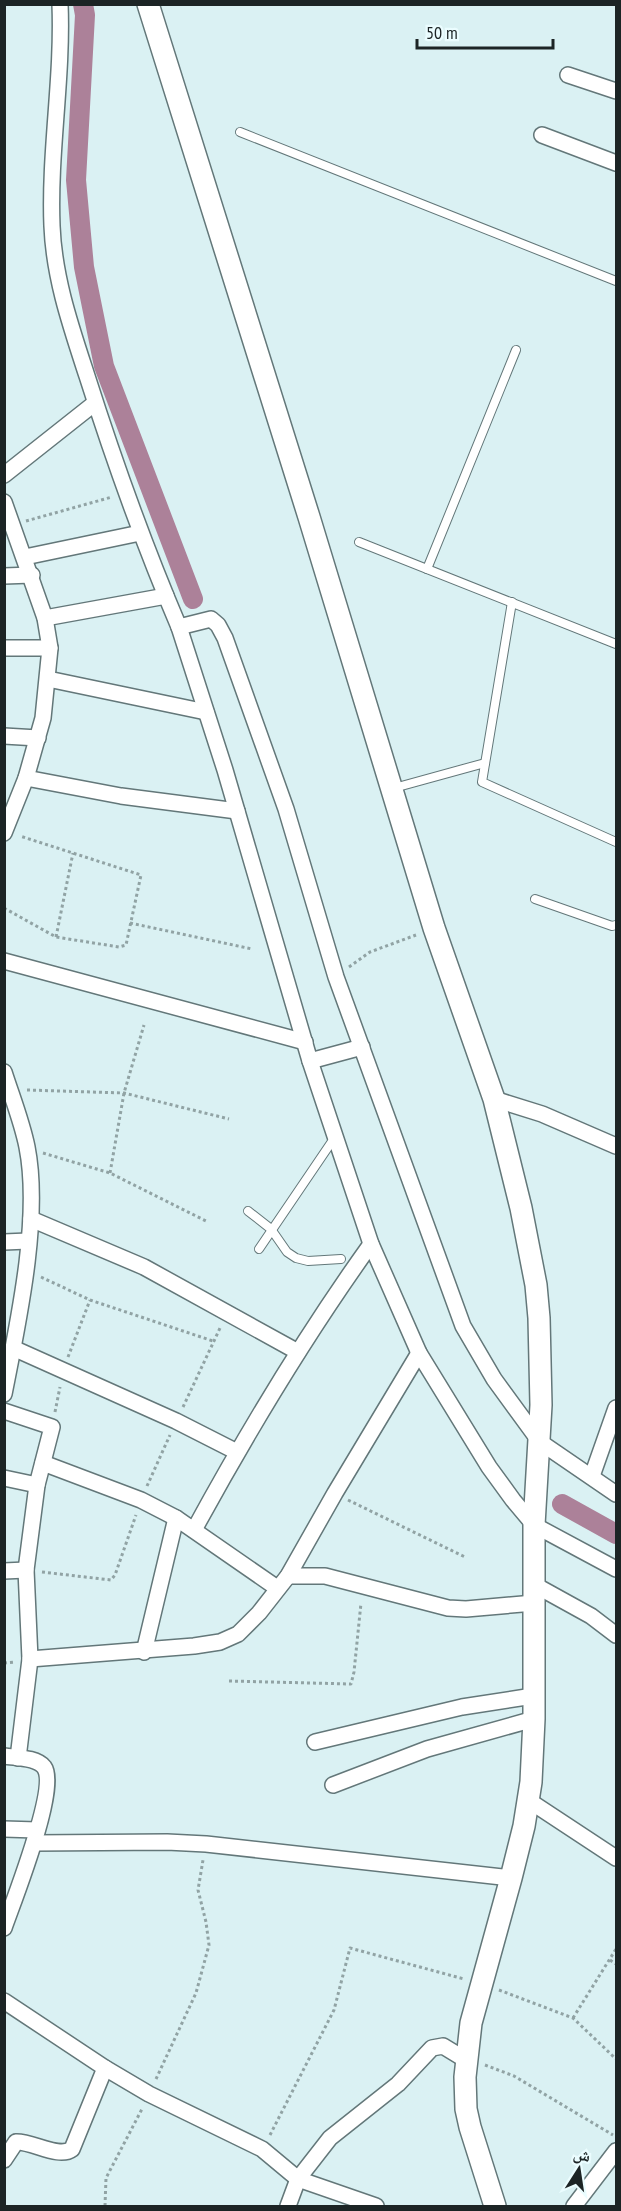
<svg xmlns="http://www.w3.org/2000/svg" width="621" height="2211" viewBox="0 0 621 2211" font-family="'PT Sans Narrow','Noto Naskh Arabic',sans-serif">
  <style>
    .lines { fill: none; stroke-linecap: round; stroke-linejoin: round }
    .canal { stroke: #ac8199; stroke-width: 20 }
    .lane-casing { stroke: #637779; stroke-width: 10 }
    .street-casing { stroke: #637779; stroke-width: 18 }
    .secondary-casing { stroke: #637779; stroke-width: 24 }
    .path { stroke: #91a3a4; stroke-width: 3; stroke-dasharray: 3 3; stroke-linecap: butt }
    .lane { stroke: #fff; stroke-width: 8 }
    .street { stroke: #fff; stroke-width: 15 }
    .secondary { stroke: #fff; stroke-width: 21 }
  </style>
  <rect width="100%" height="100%" fill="#daf1f3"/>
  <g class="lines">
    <g class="canal">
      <path d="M83 4 85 15 76 180 84 267 104 366 193 599"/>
      <path d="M562 1504 616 1534"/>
    </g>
    <g class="lane-casing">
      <g id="lane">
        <path d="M240 132 616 281"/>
        <path d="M359 542 616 644"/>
        <path d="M427 569 516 350"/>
        <path d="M512 602 482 782 616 842"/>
        <path d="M394 788 485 763"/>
        <path d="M535 899 612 926 616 925"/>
        <path d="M248 1211 271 1229 287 1252 296 1258 308 1261 341 1259"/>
        <path d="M259 1249 335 1137"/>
      </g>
    </g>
    <g class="street-casing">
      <g id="street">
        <path d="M60 4C63 78 49 152 52 226 54 278 71 327 87 376 114 461 144 545 179 627L211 619 218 625 225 638 286 809 336 977 463 1326 494 1379 540 1442 616 1494"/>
        <path d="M568 75 616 91"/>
        <path d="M542 135 616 163"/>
        <path d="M4 475 95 403"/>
        <path d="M4 502 45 618 50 648 43 718 26 778 4 833"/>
        <path d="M25 557 140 533"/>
        <path d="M4 576 32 575"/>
        <path d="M45 618 166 596"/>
        <path d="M179 627 225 770 310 1061 371 1244 419 1353 489 1467 513 1500 534 1525 616 1569"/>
        <path d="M4 648H50"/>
        <path d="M48 679 206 712"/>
        <path d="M4 736 38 738"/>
        <path d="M26 778 121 796 237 811"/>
        <path d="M4 961 305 1042"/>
        <path d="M310 1061 362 1047"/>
        <path d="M4 1072C12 1097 22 1122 27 1147 41 1218 18 1323 4 1394"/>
        <path d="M494 1099 542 1114 616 1146"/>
        <path d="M31 1219 144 1267 298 1352"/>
        <path d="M4 1242 28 1241"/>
        <path d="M13 1348 176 1421 237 1452"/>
        <path d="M4 1411 52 1427 37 1485 26 1570 30 1659 18 1758"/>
        <path d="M43 1463 141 1500 176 1518 277 1588"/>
        <path d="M592 1476 616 1408"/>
        <path d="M4 1478 37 1485"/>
        <path d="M194 1530C248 1431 305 1336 371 1244"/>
        <path d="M4 1571 26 1570"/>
        <path d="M288 1576H325L448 1608 466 1609 534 1603"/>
        <path d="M533 1584 591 1616 616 1635"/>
        <path d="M144 1652 176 1518"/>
        <path d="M30 1659 194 1646 220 1642 238 1634 259 1613 288 1576 335 1493 419 1353"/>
        <path d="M315 1742 462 1707 533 1696"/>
        <path d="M4 1756C16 1758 36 1757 44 1767 59 1787 13 1902 4 1928"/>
        <path d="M333 1785 427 1749 534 1719"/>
        <path d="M528 1800 616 1858"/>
        <path d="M4 1829 37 1830"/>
        <path d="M34 1843 167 1842 206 1844 511 1878"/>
        <path d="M4 2001 105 2068 149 2094 262 2149 298 2179 376 2206"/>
        <path d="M4 2160 16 2142C32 2141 59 2159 72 2149L105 2068"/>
        <path d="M288 2206 298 2179 330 2138 398 2084 432 2048 443 2046 466 2060"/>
        <path d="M574 2206 616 2151"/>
      </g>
    </g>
    <g class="secondary-casing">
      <path id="secondary" d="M148 4 309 517 434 928 494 1099 521 1208 536 1285 539 1318 541 1405 534 1525V1719L531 1782 524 1826 511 1878 471 2023 465 2077 466 2109 470 2127 495 2206"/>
    </g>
    <g class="path">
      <path d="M26 521 112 497"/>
      <path d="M4 908 56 937 119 947 126 945 141 875 20 836"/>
      <path d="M130 923 252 949"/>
      <path d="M56 937 73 853"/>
      <path d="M349 967 370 952 416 935"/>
      <path d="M27 1090 124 1093 229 1119"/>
      <path d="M43 1153 110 1173 208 1222"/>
      <path d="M110 1173 124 1093 144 1025"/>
      <path d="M41 1277 90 1300 213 1341"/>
      <path d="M68 1357 90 1300"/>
      <path d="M183 1407 221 1326"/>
      <path d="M55 1412 60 1387"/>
      <path d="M147 1486 170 1435"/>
      <path d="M348 1500 465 1557"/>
      <path d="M42 1572 111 1580 115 1575 136 1515"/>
      <path d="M4 1663 15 1662"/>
      <path d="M229 1681 351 1684 354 1672 361 1603"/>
      <path d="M610 1960 616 1964"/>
      <path d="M499 1990 573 2018 616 2059"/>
      <path d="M573 2018 616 1949"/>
      <path d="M485 2065 514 2076 613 2135"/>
      <path d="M156 2079 196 1993 209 1945 206 1922 198 1890 203 1860"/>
      <path d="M270 2135 334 2010 350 1948 464 1979"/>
      <path d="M105 2206 106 2178 142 2109"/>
    </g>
    <use href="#lane" class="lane"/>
    <use href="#street" class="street"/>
    <use href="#secondary" class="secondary"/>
  </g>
  <rect width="621" height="2211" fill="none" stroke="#1c2425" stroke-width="12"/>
  <g transform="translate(579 2169) rotate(12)" stroke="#ebfdff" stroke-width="4.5" paint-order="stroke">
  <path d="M0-4.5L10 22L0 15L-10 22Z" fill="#1c2425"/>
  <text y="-9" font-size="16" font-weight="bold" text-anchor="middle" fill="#1c2425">ش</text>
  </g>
  <path d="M417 39v9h136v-9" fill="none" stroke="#1c2425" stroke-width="3"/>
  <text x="426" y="39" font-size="18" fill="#1c2425" stroke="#ebfdff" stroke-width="4.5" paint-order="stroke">50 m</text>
</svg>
